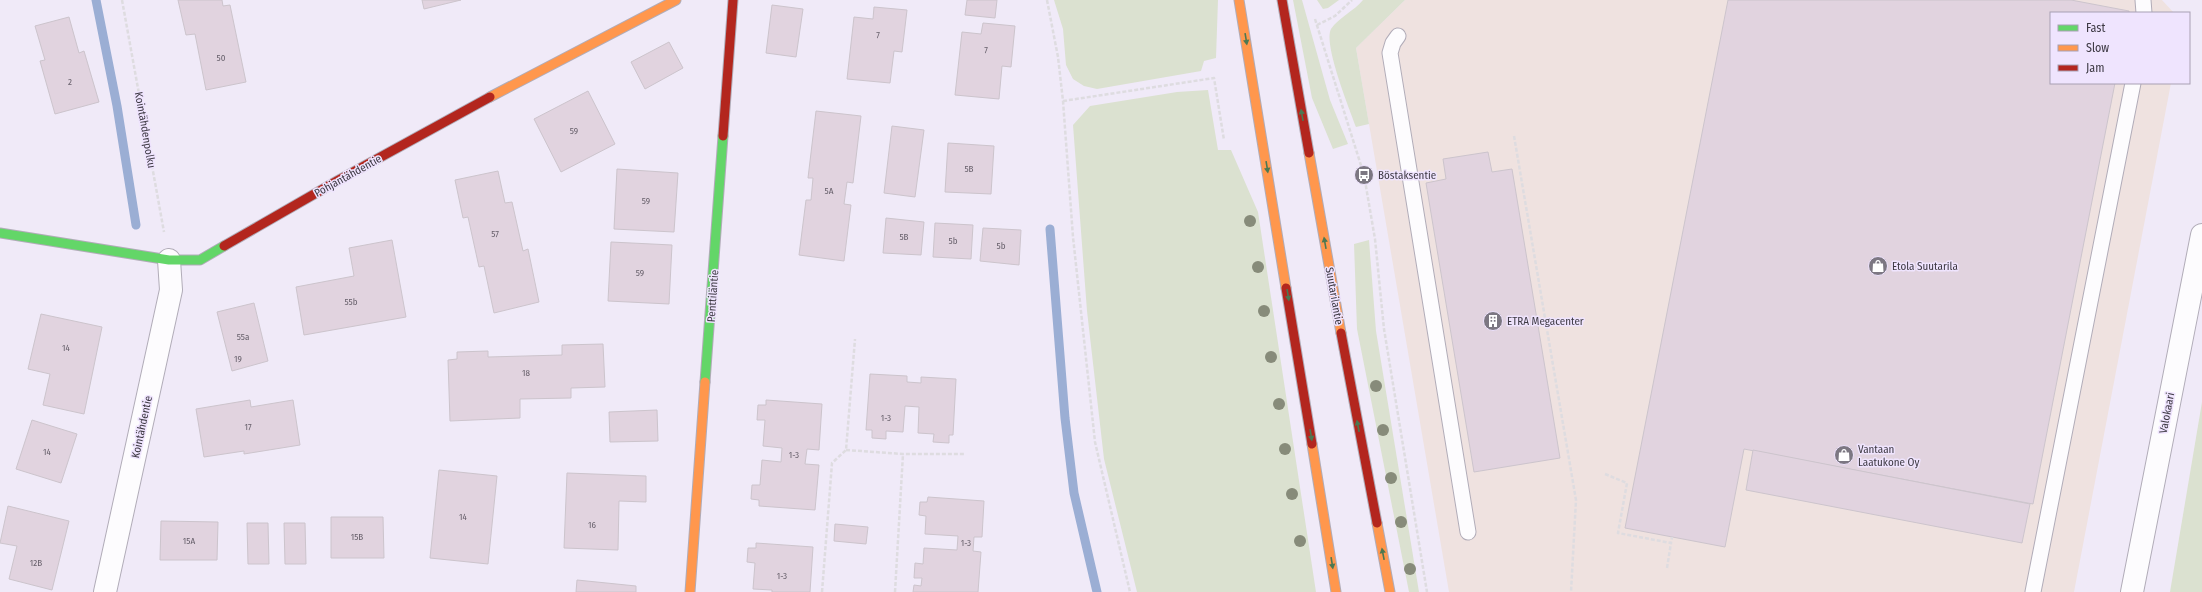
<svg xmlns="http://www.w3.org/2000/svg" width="2202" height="592" viewBox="0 0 2202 592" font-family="'Fira Sans Condensed',sans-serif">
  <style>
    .industrial { fill: #efe2e0 }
    .green { fill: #dbe1d0 }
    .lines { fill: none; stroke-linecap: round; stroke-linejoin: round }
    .stream { stroke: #9baed4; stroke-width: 9 }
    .building { fill: #e1d3df; stroke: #ccc4cc }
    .lane-casing { stroke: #b1acb8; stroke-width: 17 }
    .street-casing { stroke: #b1acb8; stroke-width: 24 }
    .fast-casing { stroke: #b1acb8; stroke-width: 11 }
    .slow-casing { stroke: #b1acb8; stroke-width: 11 }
    .jam-casing { stroke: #b1acb8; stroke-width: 11 }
    .path { stroke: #dedce0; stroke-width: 2.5; stroke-dasharray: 4 2; stroke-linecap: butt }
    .lane { stroke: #fdfcfe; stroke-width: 15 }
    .street { stroke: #fdfcfe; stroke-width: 22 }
    .fast { stroke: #63d668; stroke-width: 9 }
    .slow { stroke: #ff974d; stroke-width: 9 }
    .jam { stroke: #b3261e; stroke-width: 9 }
    .tree { fill: #878b7a }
    .oneway { fill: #4c7852 }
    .labels { text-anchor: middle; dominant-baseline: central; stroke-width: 3; stroke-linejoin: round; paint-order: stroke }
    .number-label { font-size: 9px; fill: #68616c }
    .street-label { font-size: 11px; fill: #3d3943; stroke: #efe4fe }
    .poi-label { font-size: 11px; fill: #3d3943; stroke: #efe4fe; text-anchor: start }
  </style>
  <rect width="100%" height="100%" fill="#f0eaf8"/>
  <path class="industrial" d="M1405 0H2162L2174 13H2051V83H2171L2074 592H1449L1356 48Z"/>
  <g class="green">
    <path d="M1054 0H1218L1216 58 1204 61 1201 71 1097 89 1084 86 1073 79 1066 65 1063 29Z"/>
    <path d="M1293 0H1302L1330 100 1348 144 1333 149 1312 98Z"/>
    <path d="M1317 0H1339L1328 8 1323 9Z"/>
    <path d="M1363 0H1405L1356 48 1369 124 1356 127C1350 110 1323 44 1331 29 1338 18 1354 11 1363 0Z"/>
    <path d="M1208 90 1218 150H1231L1258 212 1316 592H1137L1104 459 1087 311 1073 125 1090 106 1177 92Z"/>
    <path d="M1369 240 1376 331 1419 592H1409L1357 329 1354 244Z"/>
    <path d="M2202 402V592H2170Z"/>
  </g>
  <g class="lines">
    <g class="stream">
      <path d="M96 0 117 106 136 225"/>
      <path d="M1050 229 1065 418 1074 493 1097 592"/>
    </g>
  </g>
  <g class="building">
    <path d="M178 0H222L223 6 230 5 246 82 206 90 195 34 186 35Z"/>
    <path d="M422 0H461L424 9Z"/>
    <path d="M967 0H997L995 18 965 15Z"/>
    <path d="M1728 0H2071L2129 11V13H2051V83H2115L2033 504 1744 449 1725 547 1625 528Z"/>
    <path d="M772 5 803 9 796 57 766 53Z"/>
    <path d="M874 7 907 10 902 52 894 51 890 83 847 79 854 17 873 19Z"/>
    <path d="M69 17 79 53 84 51 99 102 55 114 40 61 45 60 35 26Z"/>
    <path d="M983 23 1015 26 1011 67 1002 66 999 99 955 95 962 32 981 34Z"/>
    <path d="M669 42 683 68 645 89 631 62Z"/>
    <path d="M588 91 615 144 561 172 534 119Z"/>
    <path d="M816 111 861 116 853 183 847 182 844 204 851 205 844 261 799 255 806 200H811L813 178H808Z"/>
    <path d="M892 126 924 130 915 197 884 193Z"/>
    <path d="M948 143 994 146 991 194 945 192Z"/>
    <path d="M1488 152 1492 172 1512 169 1560 458 1474 472 1426 183 1446 179 1443 159Z"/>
    <path d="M617 169 678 173 674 232 614 229Z"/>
    <path d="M498 171 505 203 512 202 523 251 528 249 539 302 494 313 484 266 479 267 468 217 463 218 455 180Z"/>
    <path d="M886 218 924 222 921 255 883 253Z"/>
    <path d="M935 223 973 225 971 259 933 257Z"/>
    <path d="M983 228 1021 230 1019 265 980 261Z"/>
    <path d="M392 240 406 317 304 335 296 287 354 276 349 248Z"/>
    <path d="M611 242 672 245 669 304 608 301Z"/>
    <path d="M254 303 268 361 232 371 217 312Z"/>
    <path d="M41 314 102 327 84 414 43 405 50 374 28 369Z"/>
    <path d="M603 344 605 387 571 388V398L520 399V418L450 421 448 360 457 359V352L488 351V357L562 355V345Z"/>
    <path d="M870 374 907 376V382L921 383V377L956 379 953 435H949V443L933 442 934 434 918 433 919 407 905 406 903 432 886 431V439L872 438V430H866Z"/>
    <path d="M250 400 251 407 293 400 300 445 244 454V451L204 457 196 409Z"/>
    <path d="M766 400 822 404 819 450 807 449 805 464 819 465 815 510 759 506V500L751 499 752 485H760L762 460 781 462 782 448 763 446 765 420H757L758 405H766Z"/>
    <path d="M657 410 658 441 610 442 609 412Z"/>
    <path d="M32 420 77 434 61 483 16 469Z"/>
    <path d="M1753 450 2030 504 2022 543 1746 490Z"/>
    <path d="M439 470 497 476 488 564 430 558Z"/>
    <path d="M567 473 646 476V502L619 501 618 550 564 548Z"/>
    <path d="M928 497 984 501 982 537H974L973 551 981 552 978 592H913L914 585 921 586 922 578H914L915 563 923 564 924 548 957 550 958 536 925 534 926 516 919 515 920 502H927Z"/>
    <path d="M8 506 69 521 52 590 9 579 17 546 0 543Z"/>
    <path d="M331 517H383L384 558H331Z"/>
    <path d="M161 521 218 522 217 560H160Z"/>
    <path d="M247 523H268L269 564H248Z"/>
    <path d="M284 523H305L306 564H285Z"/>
    <path d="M835 524 868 527 866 544 834 541Z"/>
    <path d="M756 543 813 547 810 592H772V590L753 589 755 563 747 562 748 548H756Z"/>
    <path d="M577 580 636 586V592H576Z"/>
  </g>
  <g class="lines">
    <g class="lane-casing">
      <g id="lane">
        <path d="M2143 0 2144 13"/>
        <path d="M1398 36 1393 43 1390 53 1468 532"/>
        <path d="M2033 592 2133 83"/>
      </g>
    </g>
    <g class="street-casing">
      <g id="street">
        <path d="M105 592 171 290 169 260"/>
        <path d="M2132 592 2202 235"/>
      </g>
    </g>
    <g class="fast-casing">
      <g id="fast">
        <path d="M0 233 169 260H200L224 246"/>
        <path d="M705 382 723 136"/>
      </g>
    </g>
    <g class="slow-casing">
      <g id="slow">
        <path d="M1239 0 1286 288"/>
        <path d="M490 97 676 0"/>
        <path d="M1309 153 1341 333"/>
        <path d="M1312 444 1336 592"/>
        <path d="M1377 523 1390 592"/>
        <path d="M690 592 705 382"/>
      </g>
    </g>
    <g class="jam-casing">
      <g id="jam">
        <path d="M1282 0 1309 153"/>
        <path d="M723 136 733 0"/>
        <path d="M224 246 337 181 490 97"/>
        <path d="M1286 288 1312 444"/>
        <path d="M1341 333 1377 523"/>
      </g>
    </g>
    <g class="path">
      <path d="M122 0 164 232"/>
      <path d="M1047 0 1058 57 1063 101 1073 237 1095 442 1130 592"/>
      <path d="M1315 19 1364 175 1375 239 1384 329 1427 592"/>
      <path d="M1317 25 1335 16 1352 0"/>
      <path d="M1063 101 1214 78 1224 140"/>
      <path d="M1514 136 1576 500 1571 592"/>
      <path d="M846 450 903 454H964"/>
      <path d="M1605 474 1627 483 1618 533 1671 543 1672 537"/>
      <path d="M1667 568 1671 543"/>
      <path d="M822 592 832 463 846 450 855 339"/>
      <path d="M895 592 903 454"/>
    </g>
    <use href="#lane" class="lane"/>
    <use href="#street" class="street"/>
    <use href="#fast" class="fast"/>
    <use href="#slow" class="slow"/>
    <use href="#jam" class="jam"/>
  </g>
  <g class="tree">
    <circle cx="1250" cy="221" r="6"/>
    <circle cx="1258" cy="267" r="6"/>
    <circle cx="1264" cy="311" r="6"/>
    <circle cx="1271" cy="357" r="6"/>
    <circle cx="1376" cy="386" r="6"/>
    <circle cx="1279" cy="404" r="6"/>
    <circle cx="1383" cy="430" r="6"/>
    <circle cx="1285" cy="449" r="6"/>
    <circle cx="1391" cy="478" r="6"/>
    <circle cx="1292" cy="494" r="6"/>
    <circle cx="1401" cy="522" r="6"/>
    <circle cx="1300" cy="541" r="6"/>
    <circle cx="1410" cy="569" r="6"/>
  </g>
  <defs><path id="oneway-solid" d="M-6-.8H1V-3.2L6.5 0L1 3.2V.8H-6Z"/></defs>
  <g class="oneway">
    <use href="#oneway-solid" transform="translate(1246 39) rotate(81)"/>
    <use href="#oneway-solid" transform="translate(1302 115) rotate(-100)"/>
    <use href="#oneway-solid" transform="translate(1267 167) rotate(81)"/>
    <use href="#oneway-solid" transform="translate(1325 243) rotate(-100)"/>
    <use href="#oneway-solid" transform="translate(1288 295) rotate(81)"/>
    <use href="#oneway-solid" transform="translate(1358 426) rotate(-101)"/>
    <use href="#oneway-solid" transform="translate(1311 435) rotate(81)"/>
    <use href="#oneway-solid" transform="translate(1383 554) rotate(-101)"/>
    <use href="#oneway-solid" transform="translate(1332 563) rotate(81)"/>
  </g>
  <defs>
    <g id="bus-disc" transform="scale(1)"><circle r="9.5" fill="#7c7782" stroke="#efe4fe"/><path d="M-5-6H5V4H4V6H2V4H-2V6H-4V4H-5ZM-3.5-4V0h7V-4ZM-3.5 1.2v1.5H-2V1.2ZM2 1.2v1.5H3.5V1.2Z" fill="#fff"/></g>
    <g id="shop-disc" transform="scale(1)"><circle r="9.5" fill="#7c7782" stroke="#efe4fe"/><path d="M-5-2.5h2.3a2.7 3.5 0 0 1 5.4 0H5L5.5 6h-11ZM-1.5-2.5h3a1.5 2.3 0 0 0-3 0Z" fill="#fff"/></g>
    <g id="building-disc" transform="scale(1)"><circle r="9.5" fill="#7c7782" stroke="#efe4fe"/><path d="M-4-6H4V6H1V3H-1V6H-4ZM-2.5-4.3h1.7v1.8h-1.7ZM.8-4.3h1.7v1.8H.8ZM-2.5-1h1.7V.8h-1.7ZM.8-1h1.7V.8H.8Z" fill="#fff"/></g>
  </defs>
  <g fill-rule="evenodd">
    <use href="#bus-disc" x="1364" y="175"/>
    <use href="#shop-disc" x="1878" y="266"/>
    <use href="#building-disc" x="1493" y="321"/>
    <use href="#shop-disc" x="1844" y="455"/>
  </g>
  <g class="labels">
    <g class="number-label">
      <text x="878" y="35">7</text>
      <text x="986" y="50">7</text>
      <text x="221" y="58">50</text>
      <text x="70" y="82">2</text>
      <text x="574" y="131">59</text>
      <text x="969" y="169">5B</text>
      <text x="829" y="191">5A</text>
      <text x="646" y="201">59</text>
      <text x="495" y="234">57</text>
      <text x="904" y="237">5B</text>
      <text x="953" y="241">5b</text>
      <text x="1001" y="246">5b</text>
      <text x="640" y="273">59</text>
      <text x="351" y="302">55b</text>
      <text x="243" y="337">55a</text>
      <text x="66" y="348">14</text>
      <text x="238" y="359">19</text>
      <text x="526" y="373">18</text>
      <text x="886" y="418">1-3</text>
      <text x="248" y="427">17</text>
      <text x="47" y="452">14</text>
      <text x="794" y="455">1-3</text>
      <text x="463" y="517">14</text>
      <text x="592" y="525">16</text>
      <text x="357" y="537">15B</text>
      <text x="189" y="541">15A</text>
      <text x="966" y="543">1-3</text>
      <text x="36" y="563">12B</text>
      <text x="782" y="576">1-3</text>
    </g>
    <g class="street-label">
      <text transform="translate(145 130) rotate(80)">Kointähdenpolku</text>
      <text transform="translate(348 176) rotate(-29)">Pohjantähdentie</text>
      <text transform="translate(713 296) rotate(-86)">Penttiläntie</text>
      <text transform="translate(1334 296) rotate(80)">Suutarilantie</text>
      <text transform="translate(2167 413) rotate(-79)">Valokaari</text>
      <text transform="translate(142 427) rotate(-78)">Kointähdentie</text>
    </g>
    <g class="poi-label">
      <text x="1378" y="175">Böstaksentie</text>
      <text x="1892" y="266">Etola Suutarila</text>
      <text x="1507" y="321">ETRA Megacenter</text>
      <text x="1858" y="449">Vantaan<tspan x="1858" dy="13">Laatukone Oy</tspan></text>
    </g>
  </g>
  <rect x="2050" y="12" width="140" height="72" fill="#efe4fe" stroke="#a8a0b3"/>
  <rect x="2058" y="25" width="20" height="6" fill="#63d668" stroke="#a8a0b3"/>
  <text x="2086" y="32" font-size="12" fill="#3d3943">Fast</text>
  <rect x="2058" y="45" width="20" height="6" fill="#ff974d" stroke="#a8a0b3"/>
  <text x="2086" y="52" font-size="12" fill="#3d3943">Slow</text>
  <rect x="2058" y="65" width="20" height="6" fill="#b3261e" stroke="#a8a0b3"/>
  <text x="2086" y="72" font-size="12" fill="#3d3943">Jam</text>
</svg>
